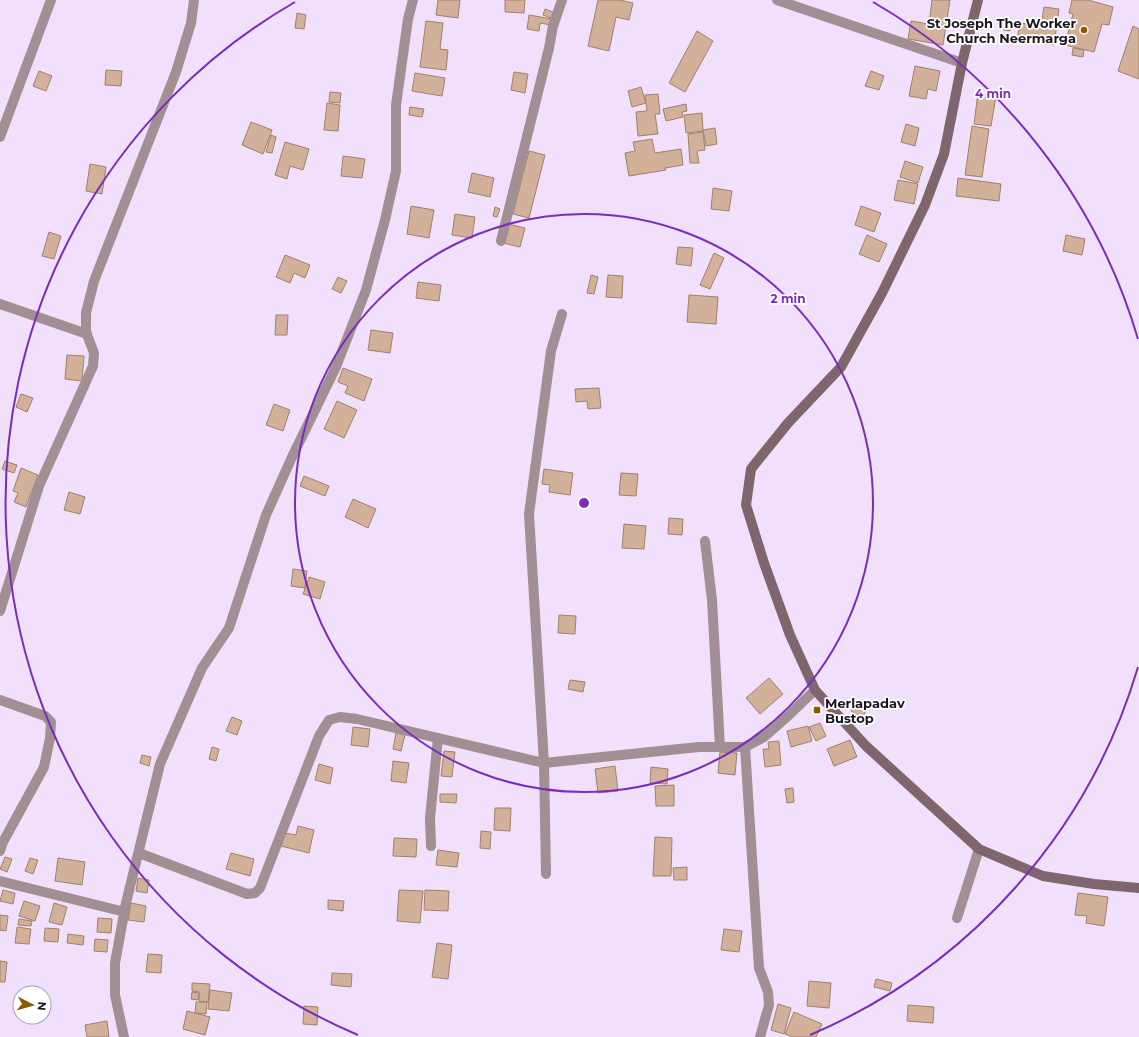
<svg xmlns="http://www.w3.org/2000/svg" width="1139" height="1037" viewBox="0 0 1139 1037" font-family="Montserrat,sans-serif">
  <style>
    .building { fill: #d2b09a; stroke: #a0806b }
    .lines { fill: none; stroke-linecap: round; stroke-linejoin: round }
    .street { stroke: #a18f93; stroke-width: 10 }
    .secondary { stroke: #7f656c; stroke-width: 10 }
    .ring { fill: none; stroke: #7b2cbf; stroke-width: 2 }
    .poi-dot { fill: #8a5a00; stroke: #fff; stroke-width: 1.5 }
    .labels { text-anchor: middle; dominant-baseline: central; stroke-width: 3.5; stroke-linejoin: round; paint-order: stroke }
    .poi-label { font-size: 13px; font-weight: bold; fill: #1b141f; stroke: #fff; text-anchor: end }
    .centre { fill: #7b2cbf; stroke: #fff; stroke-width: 2 }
    .ring-label { font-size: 12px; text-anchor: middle; font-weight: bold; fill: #7b2cbf; stroke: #fff; stroke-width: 3.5; stroke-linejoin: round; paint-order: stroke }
  </style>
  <rect width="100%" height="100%" fill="#f0e0fb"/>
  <g class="building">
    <path d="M438 0H460L458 18 436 15Z"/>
    <path d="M505 0H525L524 13 505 12Z"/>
    <path d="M598 0H620L633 3 629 20 616 17 609 51 588 46Z"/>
    <path d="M932 0H950L943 45 908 39 911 21 929 24Z"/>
    <path d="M1072 0H1088L1113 7 1109 25 1102 24 1094 52 1065 45 1073 14 1069 13Z"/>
    <path d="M1044 7 1059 9 1054 45 1017 40 1020 23 1041 26Z"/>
    <path d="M545 9 553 12 551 18 543 15Z"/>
    <path d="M297 13 306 15 304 29 295 28Z"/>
    <path d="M529 15 552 19 551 25 540 23 539 31 527 29Z"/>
    <path d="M1006 20 1012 21 1010 31 1004 30Z"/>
    <path d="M426 21 443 23 440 49 448 50 446 70 420 67Z"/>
    <path d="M1133 26 1139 29V79L1118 71Z"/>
    <path d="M697 31 713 41 685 92 669 83Z"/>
    <path d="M1073 48 1084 50 1083 57 1072 55Z"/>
    <path d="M915 66 940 71 936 91 928 89 926 99 909 96Z"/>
    <path d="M106 70 122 71 121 86 105 85Z"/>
    <path d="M39 71 52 76 46 91 33 86Z"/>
    <path d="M871 71 884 76 879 90 865 86Z"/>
    <path d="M514 72 528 74 525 93 511 90Z"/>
    <path d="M415 73 445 78 442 96 412 91Z"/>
    <path d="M641 87 646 103 632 107 628 91Z"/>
    <path d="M330 92 341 93 340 103 329 102Z"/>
    <path d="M978 93 996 96 991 126 974 124Z"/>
    <path d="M658 94 660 114H655L658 134 638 136 636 112 647 111 645 95Z"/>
    <path d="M327 103 340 105 338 131 324 130Z"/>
    <path d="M686 104 687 111 682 112 683 117 666 121 663 109Z"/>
    <path d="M410 107 424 109 422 117 409 115Z"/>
    <path d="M702 113 703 131 686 133 684 115Z"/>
    <path d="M251 122 272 130 263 154 242 145Z"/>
    <path d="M906 124 919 128 915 146 901 142Z"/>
    <path d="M972 126 989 129 982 177 965 175Z"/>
    <path d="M715 128 717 144 706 146 703 130Z"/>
    <path d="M703 132 705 150 697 151 699 163H690L688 134Z"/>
    <path d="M271 135 276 137 272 153 266 152Z"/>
    <path d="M652 139 655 153 681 149 683 165 665 168 666 170 629 176 625 153 635 151 633 142Z"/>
    <path d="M285 142 309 149 303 170 290 166 287 179 275 175Z"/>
    <path d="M529 151 545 155 529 218 513 214Z"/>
    <path d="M343 156 365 159 362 178 341 176Z"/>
    <path d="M905 161 923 167 918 183 900 177Z"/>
    <path d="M90 164 106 167 102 194 86 191Z"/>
    <path d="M472 173 494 178 490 197 468 192Z"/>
    <path d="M958 178 1001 184 999 201 956 196Z"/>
    <path d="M898 180 918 184 914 204 894 200Z"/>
    <path d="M713 188 732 191 729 211 711 209Z"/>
    <path d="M411 206 434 210 429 238 407 234Z"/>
    <path d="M861 206 881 213 874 232 855 225Z"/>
    <path d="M495 207 500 209 497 217 493 216Z"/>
    <path d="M455 214 475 217 472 238 452 235Z"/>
    <path d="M508 224 525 228 520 247 503 243Z"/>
    <path d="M49 232 61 236 54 259 42 256Z"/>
    <path d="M867 235 887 244 879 262 859 254Z"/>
    <path d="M1066 235 1085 239 1082 255 1063 251Z"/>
    <path d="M678 247 693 248 691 266 676 264Z"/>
    <path d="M714 253 724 258 710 289 700 285Z"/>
    <path d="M285 255 310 265 305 278 294 273 290 283 276 277Z"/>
    <path d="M591 275 598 277 594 294 587 293Z"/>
    <path d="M608 275 623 276 622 298 606 297Z"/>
    <path d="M338 277 347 281 341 293 332 289Z"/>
    <path d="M418 282 441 285 439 301 416 298Z"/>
    <path d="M689 295 718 297 716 324 687 322Z"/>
    <path d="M276 315H288L287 335H275Z"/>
    <path d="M371 330 393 333 390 353 368 350Z"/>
    <path d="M67 355 84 356 82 381 65 379Z"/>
    <path d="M343 368 372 379 364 401 345 393 348 386 338 382Z"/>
    <path d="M599 388 601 408 588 409 587 401 576 402 575 389Z"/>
    <path d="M21 394 33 398 27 412 16 407Z"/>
    <path d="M337 401 357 410 344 438 324 429Z"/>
    <path d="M274 404 290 410 283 431 266 425Z"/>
    <path d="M5 461 17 465 14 473 2 469Z"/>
    <path d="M21 468 38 475 26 507 14 502 18 493 13 491Z"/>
    <path d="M544 469 573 473 570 495 549 492 550 485 542 484Z"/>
    <path d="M621 473 638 474 636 496 619 495Z"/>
    <path d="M304 476 329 486 325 496 300 486Z"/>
    <path d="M69 492 85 497 80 514 64 510Z"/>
    <path d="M353 499 376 509 368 528 345 517Z"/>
    <path d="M669 518 683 519 682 535 668 534Z"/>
    <path d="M624 524 646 526 644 549 622 548Z"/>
    <path d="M293 569 307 571 305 588 291 586Z"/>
    <path d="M309 577 325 582 320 599 303 594Z"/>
    <path d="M559 615 576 616 575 634 558 633Z"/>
    <path d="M769 678 783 694 760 714 746 698Z"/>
    <path d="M570 680 585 682 583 692 568 689Z"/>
    <path d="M856 702 867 709 862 718 851 711Z"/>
    <path d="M232 717 242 721 237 735 226 731Z"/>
    <path d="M820 723 826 736 816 741 809 727Z"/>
    <path d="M808 726 812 741 791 747 787 731Z"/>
    <path d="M353 727 370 729 368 747 351 745Z"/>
    <path d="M396 733 405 735 401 751 393 749Z"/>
    <path d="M850 740 857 757 834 766 827 749Z"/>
    <path d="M779 741 781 765 765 767 763 749H769L768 742Z"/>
    <path d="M212 747 219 749 216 761 209 759Z"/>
    <path d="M444 751 455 752 452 777 441 776Z"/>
    <path d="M720 752 737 753 735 775 718 773Z"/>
    <path d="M142 755 151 757 149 766 140 763Z"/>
    <path d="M393 761 409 763 406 783 391 781Z"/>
    <path d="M319 764 333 768 330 784 315 780Z"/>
    <path d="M615 766 618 791 598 793 595 769Z"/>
    <path d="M651 767 668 769 667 784 650 783Z"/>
    <path d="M674 785V806H656L655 786Z"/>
    <path d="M793 788 794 802 787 803 785 789Z"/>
    <path d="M440 794H457L456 803 440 802Z"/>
    <path d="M495 808H511L510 831 494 830Z"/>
    <path d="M298 826 314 830 309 853 281 846 284 833 296 835Z"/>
    <path d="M481 831 491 832 490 849 480 848Z"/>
    <path d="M655 837 672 838 671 876H653Z"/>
    <path d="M394 838 417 839 416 857 393 856Z"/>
    <path d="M438 850 459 853 457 867 436 865Z"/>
    <path d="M231 853 254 859 250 876 226 869Z"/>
    <path d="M5 857 12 859 7 872 0 869Z"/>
    <path d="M30 858 38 860 33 874 25 871Z"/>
    <path d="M58 858 85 862 82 885 55 881Z"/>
    <path d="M687 867V880H674L673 868Z"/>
    <path d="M138 878 149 880 147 893 136 891Z"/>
    <path d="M3 890 15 893 13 904 0 901Z"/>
    <path d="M399 890 423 891 420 923 397 921Z"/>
    <path d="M425 890 449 891 448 911 424 910Z"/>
    <path d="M1078 893 1108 897 1104 926 1086 923 1087 916 1075 915Z"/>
    <path d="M328 900 344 901 343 911 328 909Z"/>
    <path d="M24 901 40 906 35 921 19 916Z"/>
    <path d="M54 903 67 907 62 925 49 922Z"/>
    <path d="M131 903 146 906 144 922 128 920Z"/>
    <path d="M0 915 8 916 6 931 0 930Z"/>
    <path d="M98 918 112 919 111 933 97 932Z"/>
    <path d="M19 919 32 921 31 926 18 925Z"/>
    <path d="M17 927 31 929 29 944 15 943Z"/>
    <path d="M45 928 59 929 58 942 44 941Z"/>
    <path d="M724 929 742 931 739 952 721 950Z"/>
    <path d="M68 934 84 936 83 945 67 943Z"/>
    <path d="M95 939 108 940 107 952 94 951Z"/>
    <path d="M437 943 452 945 448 979 432 977Z"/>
    <path d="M148 954 162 955 161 973 146 972Z"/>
    <path d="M0 961 7 962 5 982H0Z"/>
    <path d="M332 973 352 974 351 987 331 985Z"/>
    <path d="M876 979 892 983 890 991 874 987Z"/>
    <path d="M809 981 831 983 829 1008 807 1006Z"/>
    <path d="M192 983 210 984 208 1002 199 1001V992L192 991Z"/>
    <path d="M210 990 232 993 229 1011 208 1009Z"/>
    <path d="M192 992 199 993 198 1000 191 999Z"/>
    <path d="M196 1002H207L206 1014 195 1013Z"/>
    <path d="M778 1004 791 1008 784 1034 771 1030Z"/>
    <path d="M908 1005 934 1007 933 1023 907 1021Z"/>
    <path d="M304 1006 318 1007 317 1025 303 1024Z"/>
    <path d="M187 1011 210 1017 205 1035 183 1029Z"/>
    <path d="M794 1012 822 1024 816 1037H793L785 1034Z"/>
    <path d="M107 1021 109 1037H87L85 1025Z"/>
  </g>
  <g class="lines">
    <g class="street">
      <path d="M777 0 962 63"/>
      <path d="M0 137 51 0"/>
      <path d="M501 241 549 48 553 26 562 0"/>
      <path d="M0 304 87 334"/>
      <path d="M705 541 712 600 720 747"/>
      <path d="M0 611 39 486 93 366 94 353 86 332V313L94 281 176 72 191 23 194 0"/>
      <path d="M0 700 45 716 51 722 50 738 44 767 3 842 0 851"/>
      <path d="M745 747 759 968 768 992 769 1005 760 1037"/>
      <path d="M431 846 430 818 438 738"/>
      <path d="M139 853 247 894 255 893 260 888 319 736 329 720 340 717 357 719 544 763 699 747H745L764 737 788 716 815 690"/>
      <path d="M546 874 544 763 529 514 551 351 562 314"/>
      <path d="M0 881 125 912"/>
      <path d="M957 918 979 849"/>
      <path d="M124 1037 115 995V963L126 903 160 764 202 668 229 628 266 515 292 457 336 367 366 290 385 220 396 171V105L408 19 413 0"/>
    </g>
    <path class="secondary" d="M978 0 962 63 944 154 925 205 882 293 841 367 788 423 751 469 746 505 764 563 790 635 815 690 866 746 979 849 1043 876 1094 884 1139 888"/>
  </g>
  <g class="ring">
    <circle cx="584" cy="503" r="289"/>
    <path d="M1138 667A578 578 0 0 1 810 1035M358 1035A578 578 0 0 1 295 2M873 2A578 578 0 0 1 1138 339"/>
  </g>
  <g class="poi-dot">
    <circle cx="1084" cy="30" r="4"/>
    <rect x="813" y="706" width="8" height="8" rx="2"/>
  </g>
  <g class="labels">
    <g class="poi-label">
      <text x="1076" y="23">St Joseph The Worker<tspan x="1076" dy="15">Church Neermarga</tspan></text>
      <text x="825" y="703" text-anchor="start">Merlapadav<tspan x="825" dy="15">Bustop</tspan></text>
    </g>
  </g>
  <circle cx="584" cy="503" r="6" class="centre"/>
  <g class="ring-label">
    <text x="993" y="98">4 min</text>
    <text x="788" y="303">2 min</text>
  </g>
  <g transform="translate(32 1005) rotate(96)"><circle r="19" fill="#ffffff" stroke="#a4a1a5"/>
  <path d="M0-3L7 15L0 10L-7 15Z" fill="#8a5a00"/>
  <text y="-6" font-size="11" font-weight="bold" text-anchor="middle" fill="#1b141f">N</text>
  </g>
</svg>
